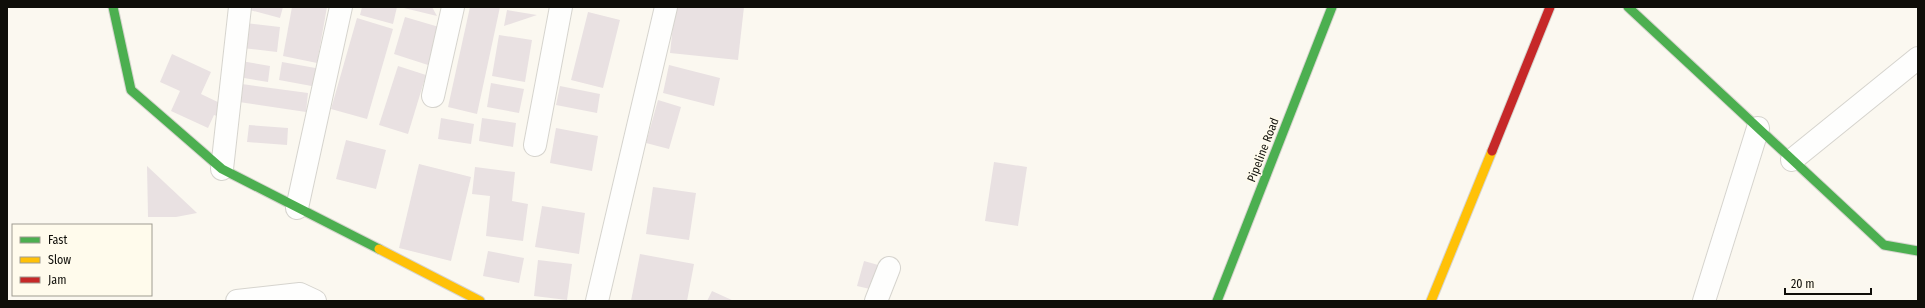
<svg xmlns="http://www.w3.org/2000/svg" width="1925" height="308" viewBox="0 0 1925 308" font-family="'Fira Sans Condensed',sans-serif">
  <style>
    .building { fill: #e9e1e2 }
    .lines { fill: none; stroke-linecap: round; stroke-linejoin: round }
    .street-casing { stroke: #d6d4ce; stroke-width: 24 }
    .fast-casing { stroke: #d6d4ce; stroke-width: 11 }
    .slow-casing { stroke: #d6d4ce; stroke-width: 11 }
    .jam-casing { stroke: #d6d4ce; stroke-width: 11 }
    .street { stroke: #fefefd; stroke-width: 22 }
    .fast { stroke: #4caf50; stroke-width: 9 }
    .slow { stroke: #ffc107; stroke-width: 9 }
    .jam { stroke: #c62828; stroke-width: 9 }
    .labels { text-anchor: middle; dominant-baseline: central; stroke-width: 3; stroke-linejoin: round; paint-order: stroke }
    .street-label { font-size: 12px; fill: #0f0e09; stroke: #fffbec }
  </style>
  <rect width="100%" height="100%" fill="#fbf8f0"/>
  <g class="building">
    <path d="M246 7H283L280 18 246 9Z"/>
    <path d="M292 7H327L317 63 283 56Z"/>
    <path d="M362 7H397L393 24 360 15Z"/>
    <path d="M404 7H432L437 16 404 8Z"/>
    <path d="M470 7H500L477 114 448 107Z"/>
    <path d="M675 7H744L738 60 670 53Z"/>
    <path d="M507 10 537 15 504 26Z"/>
    <path d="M588 12 620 20 603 88 571 80Z"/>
    <path d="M405 17 439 27 428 65 394 54Z"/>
    <path d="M357 18 393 29 367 119 331 109Z"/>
    <path d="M246 23 280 27 277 52 242 48Z"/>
    <path d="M499 35 532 40 525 82 492 76Z"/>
    <path d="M172 54 211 72 201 94 224 105 219 117 214 115 208 128 171 111 180 91 160 82Z"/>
    <path d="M235 60 270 66 268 82 232 76Z"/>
    <path d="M282 62 321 69 317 87 279 80Z"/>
    <path d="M669 65 720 78 714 106 663 93Z"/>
    <path d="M398 66 426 75 408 134 379 125Z"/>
    <path d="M491 83 524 89 519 113 487 107Z"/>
    <path d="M242 84 308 93 306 112 239 102Z"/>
    <path d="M560 86 600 94 597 113 556 105Z"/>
    <path d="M658 100 681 107 669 149 646 143Z"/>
    <path d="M441 118 474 124 471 144 438 139Z"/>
    <path d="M482 118 516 123 513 147 479 141Z"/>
    <path d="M249 125 288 128 287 145 247 142Z"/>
    <path d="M556 128 598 136 592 171 550 163Z"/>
    <path d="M346 140 386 150 376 189 336 179Z"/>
    <path d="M994 162 1027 167 1018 226 985 221Z"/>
    <path d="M419 164 471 177 451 261 399 248Z"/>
    <path d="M147 166 197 213 176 217H148Z"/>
    <path d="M475 167 515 172 512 201 528 204 523 241 486 236 490 196 472 194Z"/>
    <path d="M653 187 696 193 689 240 646 234Z"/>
    <path d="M542 206 585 213 579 254 535 247Z"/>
    <path d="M488 251 524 258 519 283 483 276Z"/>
    <path d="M640 254 694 264 687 301H631Z"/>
    <path d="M538 260 572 264 567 300 534 296Z"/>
    <path d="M864 261 889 268 883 292 857 286Z"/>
    <path d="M712 291 734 301H707Z"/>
  </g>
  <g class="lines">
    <g class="street-casing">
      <g id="street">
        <path d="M433 96 453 7"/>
        <path d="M535 145 561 7"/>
        <path d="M1792 160 1918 58"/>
        <path d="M222 169 240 7"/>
        <path d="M297 208 341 7"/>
        <path d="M237 301 300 294 315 301"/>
        <path d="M597 301 666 7"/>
        <path d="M876 301 889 268"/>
        <path d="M1704 301 1758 128"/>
      </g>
    </g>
    <g class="fast-casing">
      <g id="fast">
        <path d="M113 7 131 90 222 169 379 249"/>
        <path d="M1628 7 1884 245 1918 251"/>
        <path d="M1217 301 1332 7"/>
      </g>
    </g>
    <g class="slow-casing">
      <g id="slow">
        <path d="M379 249 480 301"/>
        <path d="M1431 301 1492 151"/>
      </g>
    </g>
    <g class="jam-casing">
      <path id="jam" d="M1492 151 1550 7"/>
    </g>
    <use href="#street" class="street"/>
    <use href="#fast" class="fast"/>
    <use href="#slow" class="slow"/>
    <use href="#jam" class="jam"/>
  </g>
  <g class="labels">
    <g class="street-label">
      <text transform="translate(1263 150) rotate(-69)">Pipeline Road</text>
    </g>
  </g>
  <rect width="1925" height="308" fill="none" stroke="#0f0e09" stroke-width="16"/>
  <rect x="12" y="224" width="140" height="72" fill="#fffbec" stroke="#9f9c91"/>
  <rect x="20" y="237" width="20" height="6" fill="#4caf50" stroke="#9f9c91"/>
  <text x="48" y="244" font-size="12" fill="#0f0e09">Fast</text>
  <rect x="20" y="257" width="20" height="6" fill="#ffc107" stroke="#9f9c91"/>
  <text x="48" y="264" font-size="12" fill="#0f0e09">Slow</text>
  <rect x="20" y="277" width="20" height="6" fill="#c62828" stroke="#9f9c91"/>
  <text x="48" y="284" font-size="12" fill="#0f0e09">Jam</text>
  <path d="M1785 288v6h86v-6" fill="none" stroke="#0f0e09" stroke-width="2"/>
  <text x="1791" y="288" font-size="12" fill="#0f0e09" stroke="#fffbec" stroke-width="3" paint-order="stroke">20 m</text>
</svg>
